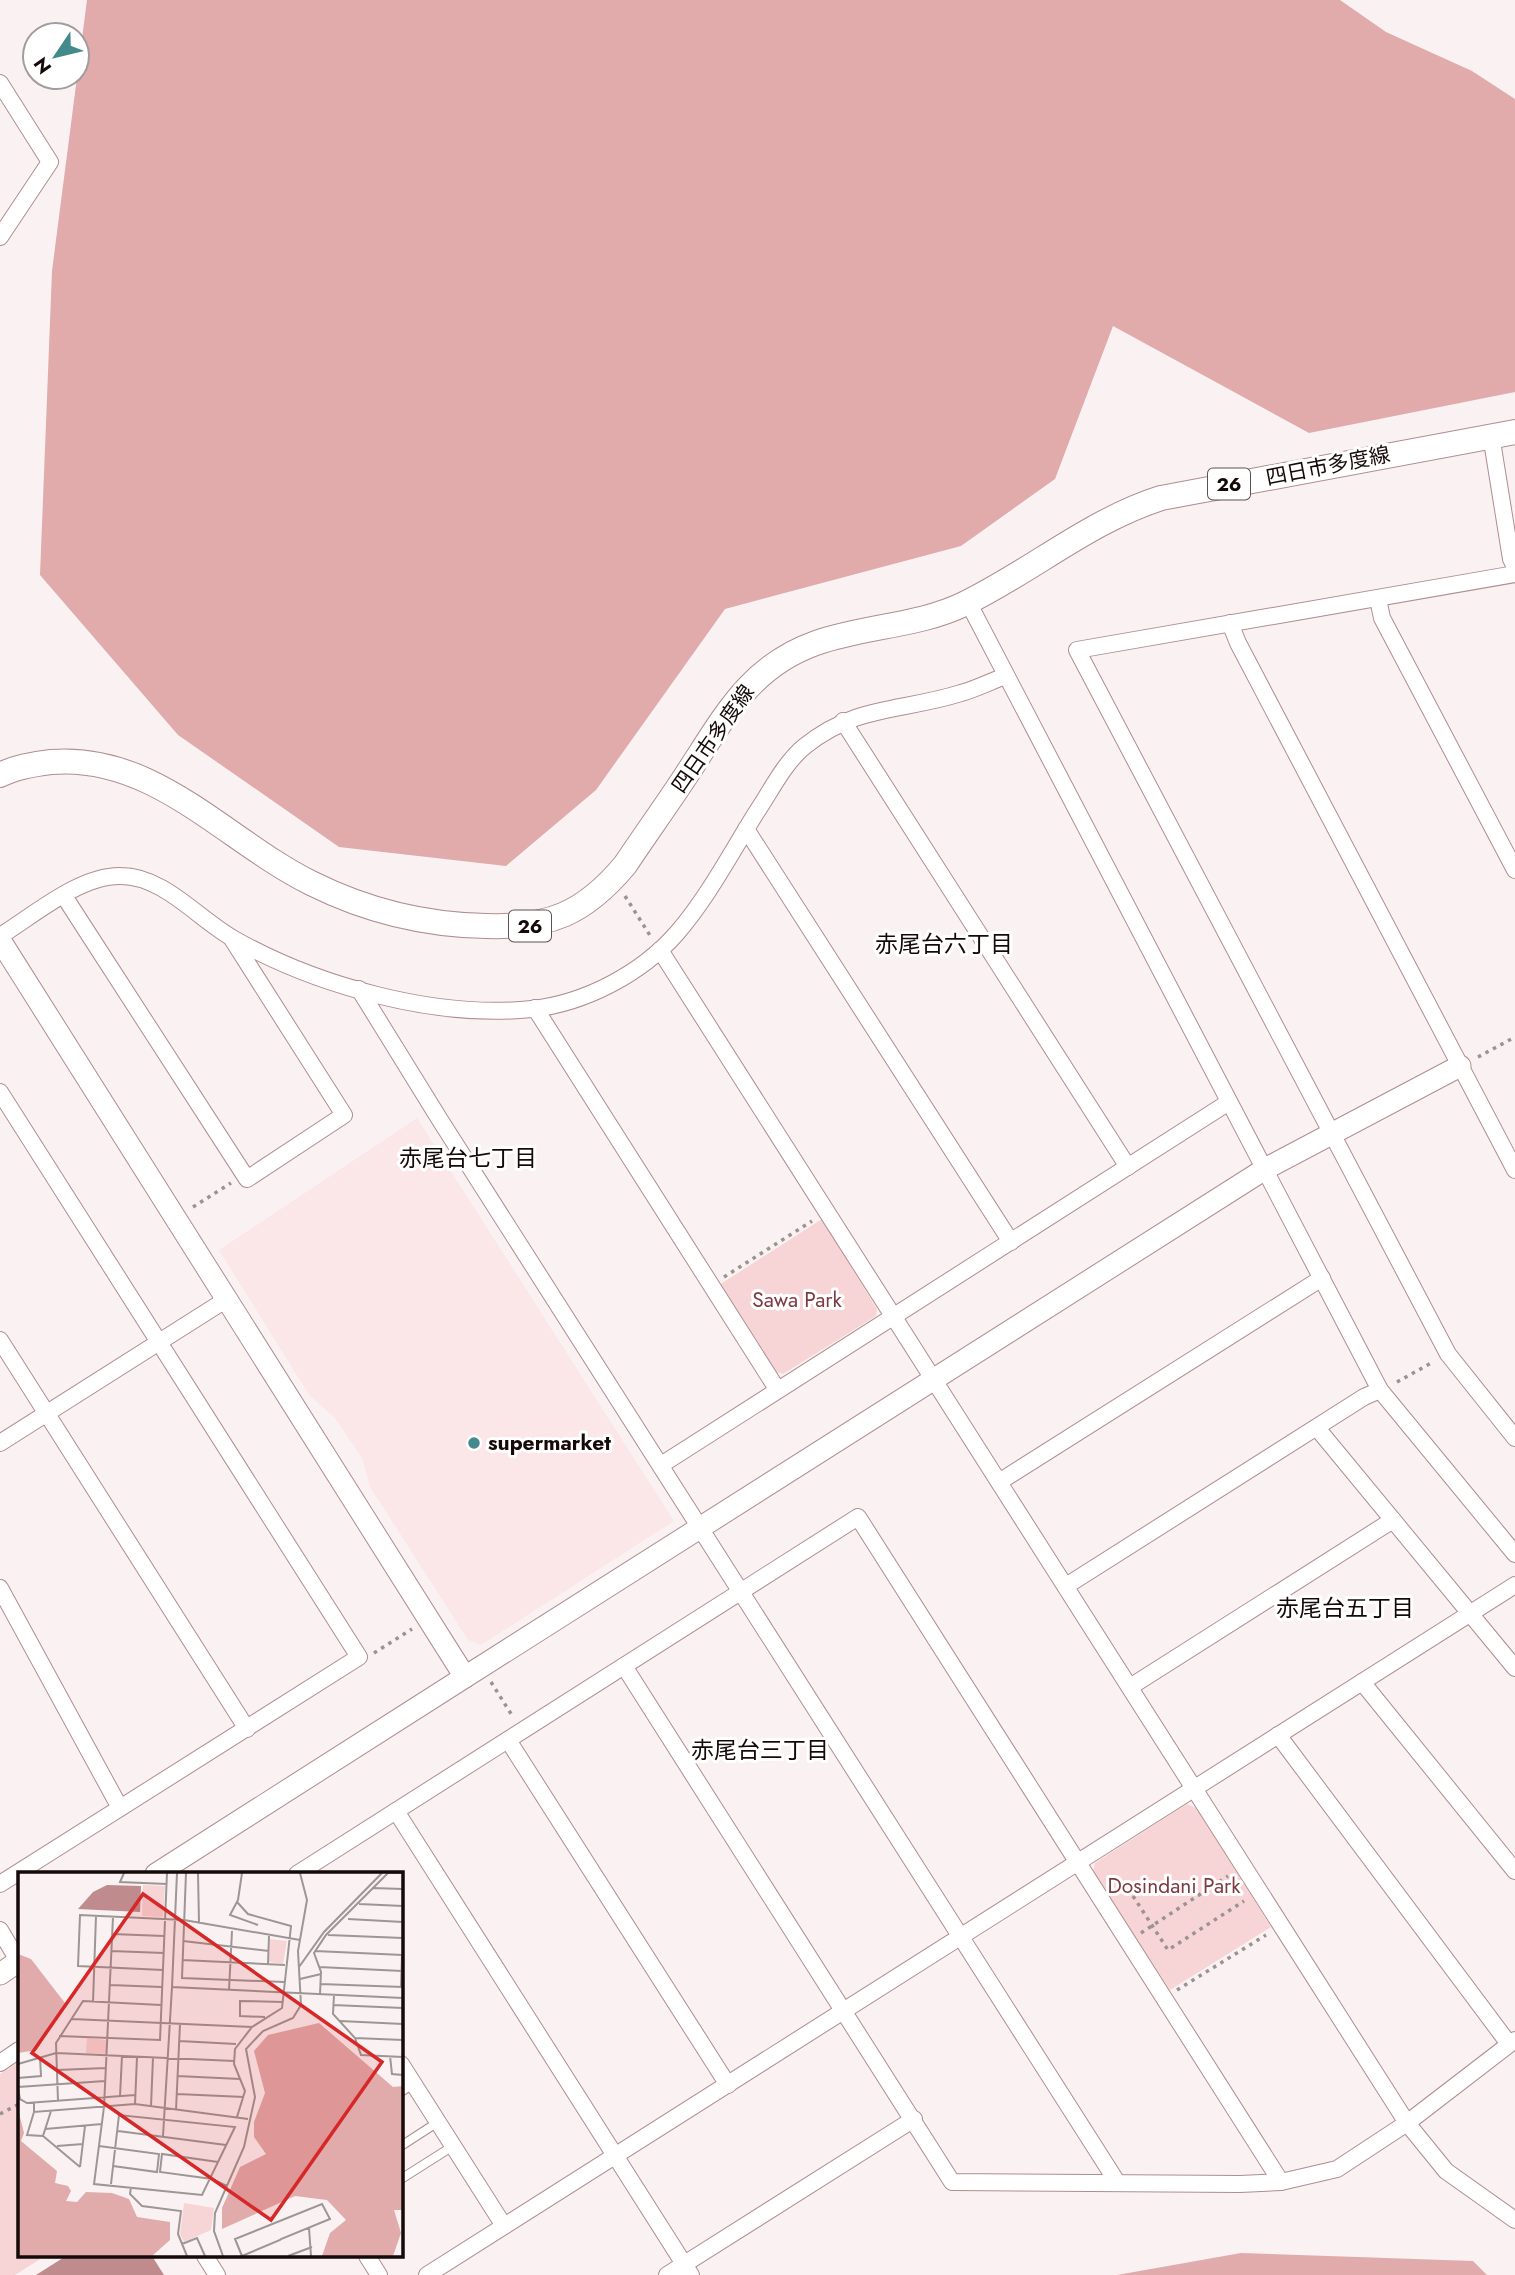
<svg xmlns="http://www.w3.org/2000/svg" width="1515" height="2275" viewBox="0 0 1515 2275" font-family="Jost,'Noto Sans JP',sans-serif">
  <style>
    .built { fill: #fbe7e8 }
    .green { fill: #f7d5d6 }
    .forest { fill: #e1aaab }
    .water { fill: #c08b8d }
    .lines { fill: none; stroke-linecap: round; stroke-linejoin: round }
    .lane-casing { stroke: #b08d8e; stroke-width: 10 }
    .street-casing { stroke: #b08d8e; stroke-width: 18 }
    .secondary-casing { stroke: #b08d8e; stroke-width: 23 }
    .primary-casing { stroke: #b08d8e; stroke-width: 26 }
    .path { stroke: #9b9292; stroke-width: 3.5; stroke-dasharray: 3.5 5; stroke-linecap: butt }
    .lane { stroke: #fff; stroke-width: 8 }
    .street { stroke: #fff; stroke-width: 16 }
    .secondary { stroke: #fff; stroke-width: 21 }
    .primary { stroke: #fff; stroke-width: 24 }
    .poi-dot { fill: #428a8b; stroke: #fff; stroke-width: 2.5 }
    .labels { text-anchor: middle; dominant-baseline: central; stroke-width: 6; stroke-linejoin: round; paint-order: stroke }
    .shield { fill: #fff; stroke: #5b5353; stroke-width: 2 }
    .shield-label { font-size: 19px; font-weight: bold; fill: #150909 }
    .street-label { font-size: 21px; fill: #150909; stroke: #fff }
    .park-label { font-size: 21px; fill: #7e3a40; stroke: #fff }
    .poi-label { font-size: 21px; font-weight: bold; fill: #150909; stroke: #fff; text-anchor: start }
    .neighbourhood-label { font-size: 23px; fill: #150909; stroke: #fff }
    .inset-road { fill: none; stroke: #9e9595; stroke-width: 2 }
    .view { fill: #d62828; fill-opacity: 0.15; stroke: #d62828; stroke-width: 3.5 }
    .inset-edge { fill: none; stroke: #150909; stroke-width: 3.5 }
  </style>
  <rect width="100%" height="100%" fill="#faf2f2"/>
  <path class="built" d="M417 1118 674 1521 481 1645 468 1640 370 1487 362 1458 335 1418 309 1395 219 1250Z"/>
  <g class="green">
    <path d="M822 1219 877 1309 876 1316 783 1374 776 1372 719 1285Z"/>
    <path d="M1187 1804 1196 1808 1271 1927 1170 1990 1093 1872 1095 1863Z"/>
    <path d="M19 2062V2256H45L15 2275H0V2074Z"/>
  </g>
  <g class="forest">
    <path d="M87 0H1340L1386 32 1472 71 1515 99V392L1309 433 1113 326 1055 479 961 546 725 609 596 790 506 866 339 847 178 735 40 575 52 271Z"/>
    <path d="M1241 2253 1473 2261 1487 2275H1117Z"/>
  </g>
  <path class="water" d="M66 2256H152L164 2275H36Z"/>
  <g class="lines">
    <g class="lane-casing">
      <g id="lane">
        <path d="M401 2092 413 2084"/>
        <path d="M401 2146 438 2122"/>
        <path d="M401 2179 453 2146"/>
      </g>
    </g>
    <g class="street-casing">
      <g id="street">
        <path d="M0 83 50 162 0 237"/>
        <path d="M1491 435 1511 559 1515 567"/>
        <path d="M1515 574 1077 650 1448 1354 1515 1438"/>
        <path d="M1378 599 1382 618 1515 870"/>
        <path d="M968 602 1380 1390 1515 1554"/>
        <path d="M1230 623 1238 643 1515 1170"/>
        <path d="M843 721 1128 1167"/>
        <path d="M746 829 1011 1242"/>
        <path d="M64 896 247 1179 344 1115 232 939"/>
        <path d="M0 936C34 915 80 875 121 876 164 876 198 919 234 939 317 986 436 1019 532 1009 586 1003 642 973 677 933 708 897 731 853 756 813 771 791 784 763 805 746 858 704 901 712 961 693 976 689 991 681 1006 676"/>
        <path d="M660 950 1407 2123 1446 2171 1515 2220"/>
        <path d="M359 989 440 1120 1117 2182"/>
        <path d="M535 1008 777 1389"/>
        <path d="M0 1092 359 1657 0 1884"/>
        <path d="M0 1340 247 1729"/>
        <path d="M1317 1428 1515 1668"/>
        <path d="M0 1443 227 1299"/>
        <path d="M661 1465 1229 1102"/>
        <path d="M999 1482 1322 1278"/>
        <path d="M1066 1586 1364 1397 1380 1390"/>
        <path d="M0 1588 120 1808"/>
        <path d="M624 1666 952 2182 1240 2184 1281 2182 1337 2169 1407 2123 1515 2040"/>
        <path d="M1362 1682 1515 1871"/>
        <path d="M1130 1687 1393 1520"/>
        <path d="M1278 1735 1509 2044"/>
        <path d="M508 1740 728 2085"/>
        <path d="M396 1811 691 2275"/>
        <path d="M297 1874 858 1517 1281 2182"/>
        <path d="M0 1930 19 1962"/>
        <path d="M0 2063 19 2050"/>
        <path d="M401 2064 504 2226"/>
        <path d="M205 2256 217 2275"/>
        <path d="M367 2256 379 2275"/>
        <path d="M427 2275 1515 1585"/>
        <path d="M667 2275 914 2119"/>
      </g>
    </g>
    <g class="secondary-casing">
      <g id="secondary">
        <path d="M0 940 465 1677 156 1874"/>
        <path d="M465 1677 1265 1169 1460 1066"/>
        <path d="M0 1974 19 1961"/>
      </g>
    </g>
    <g class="primary-casing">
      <path id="primary" d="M0 775C15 767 34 764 51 762 154 753 226 841 311 883 365 910 425 925 486 926 549 928 584 914 625 865 645 835 666 806 685 777 723 720 748 667 816 643 864 626 919 626 964 604 1032 571 1089 521 1161 498L1515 432"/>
    </g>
    <g class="path">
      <path d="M625 896 651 937"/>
      <path d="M1478 1057 1515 1037"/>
      <path d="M193 1207 231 1183"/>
      <path d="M724 1277 812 1221"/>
      <path d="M1397 1382 1433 1362"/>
      <path d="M374 1653 412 1629"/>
      <path d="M491 1682 513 1717"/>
      <path d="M1133 1896 1168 1950 1244 1901"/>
      <path d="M1141 1933 1228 1876"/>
      <path d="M1177 1990 1266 1935"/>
      <path d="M0 2114 19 2104"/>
    </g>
    <use href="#lane" class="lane"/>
    <use href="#street" class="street"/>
    <use href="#secondary" class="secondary"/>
    <use href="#primary" class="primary"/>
  </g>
  <circle class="poi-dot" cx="474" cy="1443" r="7"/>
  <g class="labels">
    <g class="shield">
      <rect x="1208" y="468.5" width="42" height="31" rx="5"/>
      <rect x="509" y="910.5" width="42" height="31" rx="5"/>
    </g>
    <g class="shield-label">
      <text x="1229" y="484">26</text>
      <text x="530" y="926">26</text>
    </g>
    <g class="street-label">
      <text transform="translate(1328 466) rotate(-11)">四日市多度線</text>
      <text transform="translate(713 739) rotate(-55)">四日市多度線</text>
    </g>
    <g class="park-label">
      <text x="797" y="1300">Sawa Park</text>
      <text x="1174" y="1886">Dosindani Park</text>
    </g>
    <g class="poi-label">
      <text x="488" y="1443">supermarket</text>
    </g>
    <g class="neighbourhood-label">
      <text x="944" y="944">赤尾台六丁目</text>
      <text x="468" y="1158">赤尾台七丁目</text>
      <text x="1345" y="1608">赤尾台五丁目</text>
      <text x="760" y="1750">赤尾台三丁目</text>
    </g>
  </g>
  <g transform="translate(18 1872)">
    <rect width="385" height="385" fill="#faf2f2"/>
    <path d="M125 13 147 14 145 45 124 44ZM252 67 269 69 265 92 251 90ZM69 166 88 168V182L68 181ZM166 331 196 336 193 358 166 370 162 362Z" fill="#f7d5d6"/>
    <path d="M0 82 13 87 47 131 19 178 0 181ZM301 151 375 215 385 214V338H376L383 361 375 384H304L312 361 328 348 309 328 277 324 204 357V336L222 295 248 282 236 265V250L247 221 236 179 250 163ZM0 237 6 261 3 269 39 299 37 311 50 314 53 319 48 329 59 330 68 320 94 321 111 327 119 345 152 350V368L134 384H0Z" fill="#e1aaab"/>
    <path d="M89 13 123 14 122 40 60 37 75 20Z" fill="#c08b8d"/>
    <path class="inset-road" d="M106 1 102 10 149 12M159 1 154 115 385 126M168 1 164 106 266 110M180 1 181 51M224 1 220 28 212 43 240 53M354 16 385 17M219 30 230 42 273 54 264 136 234 155 217 177 216 192 227 219 219 245M341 32 385 34M330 47 385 50M94 62 146 64M310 63 385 66M165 69 251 79M93 79 146 81M297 79 385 83M164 88 267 93M250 92 251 64M281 95 306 60 364 1M301 95 384 99M145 98 60 94 62 43 166 48 282 68M282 107 303 102M302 112 385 115M92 113 144 115M383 115 384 83M211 118 214 59M302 122 303 100 296 81 308 63 370 1H385M316 123 315 142 337 166 343 183 385 185M75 130 78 44M315 133 385 136M247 145 222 144V129L265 130M54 147 234 155M322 149 385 152M41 164 142 168 149 1M337 166 385 168M161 169 218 172M372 184 374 202 385 203M0 192 38 181 216 189M39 198 88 196M159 204 222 207M0 206 23 204 22 185M0 215 87 209M0 217 2 227 9 231 117 223M159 222 226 225M102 224 104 184M40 229 38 171 65 129 143 133M16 231V240L117 232 230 247M117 232 119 185M133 234 135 186M158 238 162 152M33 239 25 264 62 295M16 240 9 263 25 264M27 257 84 252M100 259 208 273M145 264 154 115M39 274 65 272M81 274 141 282 139 300 95 294M200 290 144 282 142 300 194 307 209 314M62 295 67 254M93 312 101 243 217 255 184 323 76 312 86 235 95 45M113 315 112 322 124 334 163 339 160 362 169 384M291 356 293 384M164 372 179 366 187 384M205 384 196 359 197 341 226 275 237 225 228 177 245 159 275 146 283 133 280 79 289 28 282 1M222 384H224L262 368 263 367 312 347 304 332 217 367 224 384M270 384 294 375"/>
    <path class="view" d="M125 22 364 190 253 348 14 181Z"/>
    <rect width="385" height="385" class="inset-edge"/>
  </g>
  <g transform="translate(56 56) rotate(235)"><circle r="33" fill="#ffffff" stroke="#a19d9d" stroke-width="2"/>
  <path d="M0-5L12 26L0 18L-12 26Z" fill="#428a8b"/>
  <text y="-10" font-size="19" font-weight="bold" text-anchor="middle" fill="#150909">N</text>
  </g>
</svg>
